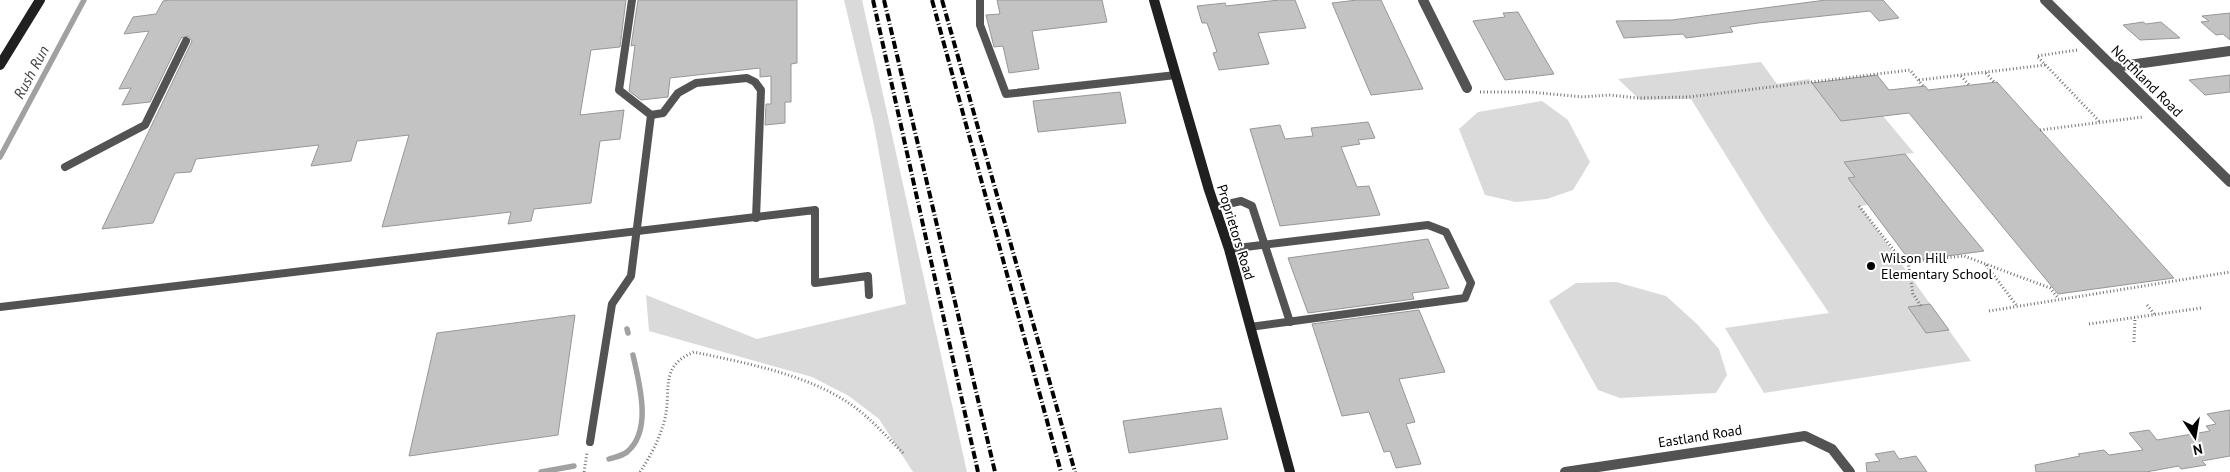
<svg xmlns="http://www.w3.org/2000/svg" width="2230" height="472" viewBox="0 0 2230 472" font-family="'PT Sans',sans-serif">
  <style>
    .green { fill: #dadada }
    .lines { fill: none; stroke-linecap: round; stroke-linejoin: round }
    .stream { stroke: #a1a1a1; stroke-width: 5.5 }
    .building { fill: #c3c3c3; stroke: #979797 }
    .path { stroke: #757575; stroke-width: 3; stroke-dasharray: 1 2.5; stroke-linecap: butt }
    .lane { stroke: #535353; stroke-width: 8 }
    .street { stroke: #535353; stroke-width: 10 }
    .secondary { stroke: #202020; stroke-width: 10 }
    .rail { stroke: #000; stroke-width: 4; stroke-dasharray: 8 2.5 1 2.5; stroke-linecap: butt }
    .poi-dot { fill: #000; stroke: #fff; stroke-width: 2 }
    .labels { text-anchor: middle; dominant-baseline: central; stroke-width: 4; stroke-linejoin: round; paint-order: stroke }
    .street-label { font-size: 14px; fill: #000; stroke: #fff }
    .poi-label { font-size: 14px; fill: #000; stroke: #fff; text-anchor: start }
    .water-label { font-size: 15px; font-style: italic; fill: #424242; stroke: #fff }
  </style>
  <rect width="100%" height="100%" fill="#fff"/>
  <g class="green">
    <path d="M844 0H862L967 472H913L879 419 849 396 812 377 649 331 646 295 757 339 906 304 874 125Z"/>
    <path d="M1761 62 1777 84 1809 79 1812 83 1883 116 1914 153 1844 162 1855 177 1849 178 1868 205 1860 206 1971 361 1764 393 1725 328 1829 313 1764 217 1691 99 1640 100 1618 79Z"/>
    <path d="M1542 101 1568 120 1590 162 1573 190 1547 199 1516 202 1485 195 1459 129 1478 112Z"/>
    <path d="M1616 282 1666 296 1697 324 1719 349 1727 375 1716 393 1620 398 1598 390 1549 301 1576 283Z"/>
  </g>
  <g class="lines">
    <g class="stream">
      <path d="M0 157 84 0"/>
      <path d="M627 329 628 333"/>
      <path d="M609 459C615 457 622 456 627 452 653 430 639 383 633 355"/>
      <path d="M541 472 574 466"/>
    </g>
  </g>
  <g class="building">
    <path d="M169 0H626L620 47 591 50 580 115 624 110 620 139 600 141 591 203 534 209 531 221 508 224 511 212 382 227 409 135 357 141 351 161 311 166 319 145 196 159 191 172 175 173 153 223 102 229 192 41 188 36 181 38 150 102 122 105 131 88 119 89 149 31 124 34 133 17 156 14 163 1Z"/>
    <path d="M638 0H797V63L791 64V102H785V123L765 125 766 104H771V76L760 77V68L670 78 668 97 641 100 629 91 635 45 631 46Z"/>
    <path d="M997 0H1102L1107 22 1032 31 1039 69 1009 73 1003 46 994 47 986 15 1000 14Z"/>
    <path d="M1279 0H1295L1306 28 1258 33 1269 64 1219 70 1213 53 1217 52 1207 23H1202L1197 6 1225 3 1226 6Z"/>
    <path d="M1357 0H1381L1423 89 1371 95 1332 3Z"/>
    <path d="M1826 0H1883L1899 18 1879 21 1870 11 1758 23 1730 27 1733 32 1686 38 1683 34 1624 38 1616 21 1672 20Z"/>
    <path d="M1518 12 1541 52 1554 74 1505 80 1473 21 1505 17 1503 13Z"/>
    <path d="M2230 13V40L2223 34 2216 35 2201 22 2209 21 2202 16Z"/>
    <path d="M2143 22 2146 24 2161 22 2180 38 2140 40 2123 25Z"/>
    <path d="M1877 75 1889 90 1925 86 1928 90 1997 82 2174 278 2058 294 1909 113 1841 121 1812 83Z"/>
    <path d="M2230 75V92L2205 95 2189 80Z"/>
    <path d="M1120 92 1126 123 1038 132 1033 101Z"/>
    <path d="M1368 122 1375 138 1358 140 1360 144 1341 147 1357 187 1369 186 1380 215 1280 226 1250 129 1280 125 1285 139 1313 136 1311 128Z"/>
    <path d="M1905 154 1955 216 1984 251 1910 261 1848 178 1855 177 1844 162Z"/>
    <path d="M1428 239 1449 288 1412 293 1414 299 1308 313 1288 258Z"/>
    <path d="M1930 304 1949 330 1926 333 1908 307Z"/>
    <path d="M1419 310 1445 372 1399 379 1415 422 1406 424 1421 464 1396 468 1390 451 1384 452 1369 412 1342 416 1312 324Z"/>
    <path d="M575 315 558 435 409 456 437 333Z"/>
    <path d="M1221 408 1228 439 1129 453 1123 421Z"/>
    <path d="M2230 410V456L2202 461 2206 465 2181 469 2179 466 2146 472H2036L2035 465 2080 456 2078 454 2104 450 2109 455 2143 450 2129 433 2149 430 2157 440 2210 431 2206 426 2216 424 2207 414Z"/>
    <path d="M1894 451 1899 459 1916 456 1927 472H1867L1866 463 1880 461 1875 454Z"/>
  </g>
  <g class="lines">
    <g class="path">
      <path d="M2077 50 2037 56 2100 122"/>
      <path d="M1986 73 1994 82"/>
      <path d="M1961 76 1969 85"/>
      <path d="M1919 80 2045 65"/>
      <path d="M1480 92H1530L1583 97 1609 95 1638 98 1689 97 1910 70 1923 86"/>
      <path d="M2040 130 2143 117"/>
      <path d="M1859 206 1903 262 1964 256 2050 288 2058 298"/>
      <path d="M1908 262 1913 294 1921 306"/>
      <path d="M1986 265 2017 306"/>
      <path d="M2147 305 2155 315"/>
      <path d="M1989 311 2230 272"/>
      <path d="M2089 324 2201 308"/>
      <path d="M2134 342 2135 318"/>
      <path d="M584 472 587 453"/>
      <path d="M640 472C650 457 659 440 664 422 673 392 657 367 694 352 749 364 809 374 856 408 873 421 888 438 903 453"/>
    </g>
    <g class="lane">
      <path d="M980 0V25L1006 94 1176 75"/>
      <path d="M651 115 663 113 678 93 696 83 747 78 755 82 761 90 756 218"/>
      <path d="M65 167 145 125 186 41"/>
      <path d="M1215 207 1241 201 1252 206 1290 322"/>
      <path d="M1229 249 1428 225 1446 232 1471 283 1465 298 1250 327"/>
      <path d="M0 307 815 210V283L868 276 869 295"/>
      <path d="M590 442 612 304 631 276 651 115 619 90 632 0"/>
    </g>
    <g class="street">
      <path d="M1423 0 1467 88"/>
      <path d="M2045 0 2230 182"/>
      <path d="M2114 67 2230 51"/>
      <path d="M1565 472 1805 436 1832 449 1850 472"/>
    </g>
    <g class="secondary">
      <path d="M1154 0 1209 190 1229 249 1290 472"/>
      <path d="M0 65 40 0"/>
    </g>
    <g class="rail">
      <path d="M873 0 978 472"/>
      <path d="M884 0 995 472"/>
      <path d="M932 0 1061 472"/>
      <path d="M942 0 1075 472"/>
    </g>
  </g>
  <circle class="poi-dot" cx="1871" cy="266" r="5"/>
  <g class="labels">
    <g class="street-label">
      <text transform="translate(2147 81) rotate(45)">Northland Road</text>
      <text transform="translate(1236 232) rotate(73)">Proprietors Road</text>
      <text transform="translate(1700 436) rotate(-9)">Eastland Road</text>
    </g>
    <g class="poi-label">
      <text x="1881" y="258">Wilson Hill<tspan x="1881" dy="16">Elementary School</tspan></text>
    </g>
    <g class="water-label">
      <text transform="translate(31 72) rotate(-62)">Rush Run</text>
    </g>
  </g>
  <g transform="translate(2195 437) rotate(168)" stroke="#ffffff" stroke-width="4" paint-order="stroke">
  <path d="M0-4L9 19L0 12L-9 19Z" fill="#000000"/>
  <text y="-8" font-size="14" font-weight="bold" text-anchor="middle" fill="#000000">N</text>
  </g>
</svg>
